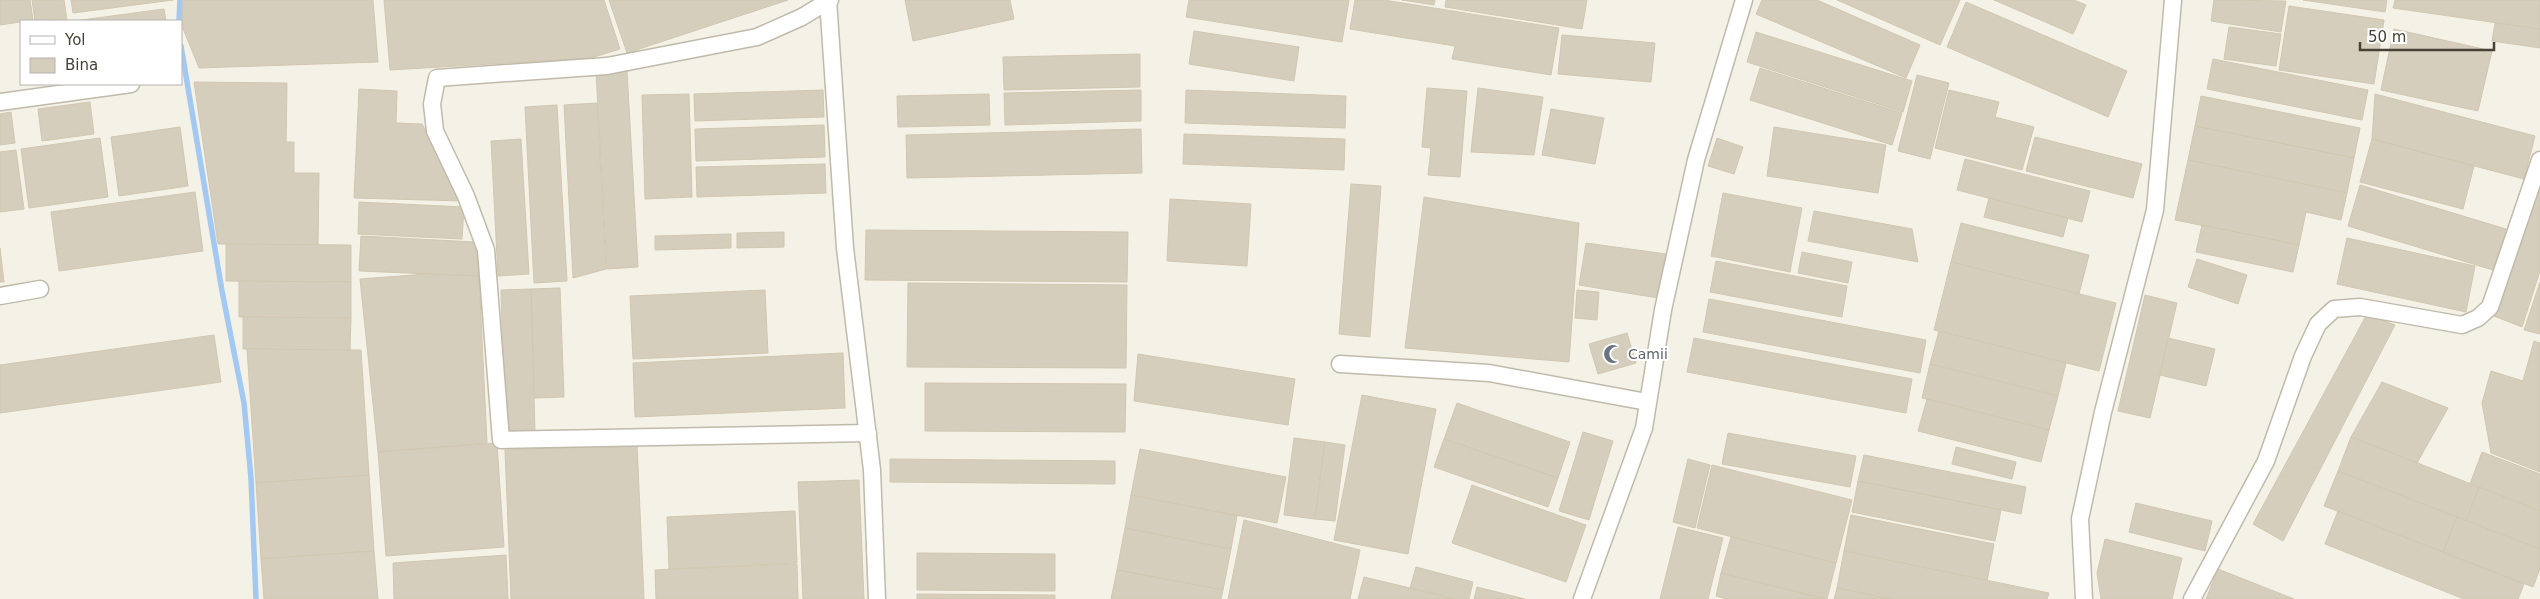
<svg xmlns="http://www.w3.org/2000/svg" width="2540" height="599" viewBox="0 0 2540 599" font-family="'DejaVu Sans',sans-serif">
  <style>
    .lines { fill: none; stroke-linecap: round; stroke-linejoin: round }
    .stream { stroke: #a3c9f2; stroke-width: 5.5 }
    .building { fill: #d6cebc; stroke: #d1c7b0 }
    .minor-casing { stroke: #c0baaa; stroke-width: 19 }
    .minor { stroke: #fff; stroke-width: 16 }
    .labels { text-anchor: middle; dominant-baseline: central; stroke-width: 4; stroke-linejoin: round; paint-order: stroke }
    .worship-label { font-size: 14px; fill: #5b616d; stroke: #fff; text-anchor: start }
  </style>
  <rect width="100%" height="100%" fill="#f4f1e7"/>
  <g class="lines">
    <g class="stream">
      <path d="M179 21 180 0"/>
      <path d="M181 46 222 291 244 403 251 478 256 599"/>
    </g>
  </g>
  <g class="building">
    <path d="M0 0H30L33 20 0 25Z"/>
    <path d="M32 0H64L67 20 35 21Z"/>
    <path d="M71 0H173L73 13Z"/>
    <path d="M183 0H373L378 62 199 68 182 26Z"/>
    <path d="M384 0H604L620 49 591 58 390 70Z"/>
    <path d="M609 0H788L627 53Z"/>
    <path d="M905 0H1010L1014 19 913 41Z"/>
    <path d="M1189 0H1349L1342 42 1186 17Z"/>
    <path d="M1355 0H1384L1559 28 1551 75 1452 59 1455 46 1350 29Z"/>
    <path d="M1402 0H1435L1434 5Z"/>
    <path d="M1446 0H1587L1582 29 1445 7Z"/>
    <path d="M1762 0H1817L1920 45 1906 78 1756 14Z"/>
    <path d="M1837 0H1960L1940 45Z"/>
    <path d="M1994 0H2074L2086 5 2073 34Z"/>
    <path d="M2214 0 2286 1 2281 32 2211 21Z"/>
    <path d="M2303 0H2387L2385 12Z"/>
    <path d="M2395 0H2540V29L2393 8Z"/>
    <path d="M1966 2 2127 71 2108 117 1947 47Z"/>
    <path d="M2289 6 2384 20 2374 84 2279 70Z"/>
    <path d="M164 9 166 21H74Z"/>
    <path d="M2495 23 2540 29V48L2492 41Z"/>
    <path d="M2229 27 2281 34 2276 66 2224 59Z"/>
    <path d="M2394 29 2492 51 2478 111 2381 90Z"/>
    <path d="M1194 31 1299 47 1294 81 1189 64Z"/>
    <path d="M1756 32 1912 81 1903 112 1747 62Z"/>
    <path d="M1562 35 1655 43 1651 82 1558 74Z"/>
    <path d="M1140 54V87L1004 90 1003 57Z"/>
    <path d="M2213 59 2368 90 2362 120 2207 89Z"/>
    <path d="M1760 68 1902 113 1892 145 1750 100Z"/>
    <path d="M627 70 638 267 607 269 596 72Z"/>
    <path d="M1917 75 1949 83 1930 159 1898 151Z"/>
    <path d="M194 82 287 83 286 142H294V173H319L318 245 218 244Z"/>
    <path d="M1427 88 1467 91 1460 177 1428 175 1431 148 1422 147Z"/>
    <path d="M1478 88 1543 97 1534 155 1471 152Z"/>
    <path d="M359 89 397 91 396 123 422 124 463 201 354 198Z"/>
    <path d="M823 90 824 117 695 121 694 94Z"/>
    <path d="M1141 90V121L1005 125 1004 93Z"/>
    <path d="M1186 90 1346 96 1345 128 1185 123Z"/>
    <path d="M1949 90 1999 102 1995 117 2034 127 2022 170 1935 148Z"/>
    <path d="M689 94 692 197 645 199 642 95Z"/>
    <path d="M989 94 990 125 898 127 897 96Z"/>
    <path d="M2375 94 2535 136 2524 179 2372 139Z"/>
    <path d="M2201 96 2360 128 2354 158 2195 126Z"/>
    <path d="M90 102 94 134 42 141 38 109Z"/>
    <path d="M597 103 606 269 573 278 564 105Z"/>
    <path d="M557 105 567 281 534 283 525 107Z"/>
    <path d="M1551 109 1604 118 1595 164 1542 155Z"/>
    <path d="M11 112 15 143 0 145V114Z"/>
    <path d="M824 125 825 157 696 161 695 129Z"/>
    <path d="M2195 126 2354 158 2347 193 2188 160Z"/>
    <path d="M180 127 188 186 119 196 111 137Z"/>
    <path d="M1774 127 1886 145 1878 193 1767 176Z"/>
    <path d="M1141 129 1142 173 907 178 906 135Z"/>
    <path d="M1184 134 1345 139 1344 170 1183 164Z"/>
    <path d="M2035 137 2142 164 2133 198 2026 171Z"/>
    <path d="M100 138 108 197 29 208 21 149Z"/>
    <path d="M1717 138 1743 147 1734 174 1708 166Z"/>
    <path d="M521 139 529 274 498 276 491 141Z"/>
    <path d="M2372 139 2474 166 2463 209 2360 182Z"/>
    <path d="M16 150 24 209 0 212V152Z"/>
    <path d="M1965 159 2090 191 2082 222 1957 190Z"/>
    <path d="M2188 160 2347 193 2341 220 2306 212 2299 245 2175 220Z"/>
    <path d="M825 164 826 193 697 197 696 167Z"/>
    <path d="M1351 184 1381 186 1370 337 1339 334Z"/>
    <path d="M2360 185 2506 229 2493 270 2348 226Z"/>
    <path d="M2535 189 2540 190V271L2522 327 2494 316Z"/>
    <path d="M195 192 203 251 59 271 51 212Z"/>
    <path d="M1723 193 1802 208 1790 272 1711 256Z"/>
    <path d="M1424 197 1579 223 1569 362 1405 348Z"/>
    <path d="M1989 198 2068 218 2063 237 1984 217Z"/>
    <path d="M1170 199 1251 204 1247 266 1167 261Z"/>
    <path d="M359 202 464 207 462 239 358 234Z"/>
    <path d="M1814 211 1912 229 1918 262 1808 241Z"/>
    <path d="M1961 223 2089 255 2079 294 1951 262Z"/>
    <path d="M2202 225 2299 245 2293 272 2196 252Z"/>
    <path d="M866 230 1128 232 1127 282 865 280Z"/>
    <path d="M784 232V247L737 248V233Z"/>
    <path d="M731 234V248L655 250V236Z"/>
    <path d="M361 236 475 242 479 276 359 271Z"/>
    <path d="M2347 238 2475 266 2466 312 2337 284Z"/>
    <path d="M1586 243 1666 254 1658 298 1579 285Z"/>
    <path d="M226 244 351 245V282L226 281Z"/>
    <path d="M0 248 4 282H0Z"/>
    <path d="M1802 252 1852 262 1848 283 1798 273Z"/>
    <path d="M2197 259 2247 275 2238 304 2188 287Z"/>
    <path d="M1716 261 1847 286 1842 317 1710 292Z"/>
    <path d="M1951 262 2116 303 2099 371 1934 330Z"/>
    <path d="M427 274 479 276 487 443 378 452 360 279Z"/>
    <path d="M239 281 351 282V318L239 317Z"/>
    <path d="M2540 282V334L2524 330Z"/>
    <path d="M908 283 1127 285 1126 368 907 367Z"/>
    <path d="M560 288 564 397 534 398 531 289Z"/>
    <path d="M531 289 535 434 505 435 501 290Z"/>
    <path d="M765 290 768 353 633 359 630 296Z"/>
    <path d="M1577 290 1599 292 1597 320 1575 318Z"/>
    <path d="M2145 295 2177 303 2150 418 2118 411Z"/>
    <path d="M1709 299 1926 340 1920 373 1703 332Z"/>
    <path d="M2367 314 2395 325 2283 541 2253 524Z"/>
    <path d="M243 317 351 318 350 350 243 349Z"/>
    <path d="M1939 331 2066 363 2058 396 1930 364Z"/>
    <path d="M1627 333 1636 363 1598 374 1589 344Z"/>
    <path d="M214 335 221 382 0 413V365Z"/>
    <path d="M1694 338 1912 379 1906 413 1687 372Z"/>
    <path d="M2168 338 2215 349 2206 386 2160 375Z"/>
    <path d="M2534 341 2540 343V472L2491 453 2482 403 2491 371 2523 381Z"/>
    <path d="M247 349 361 350 369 475 256 483Z"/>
    <path d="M843 353 845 408 635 417 633 363Z"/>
    <path d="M1138 354 1295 379 1288 425 1134 401Z"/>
    <path d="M1930 364 2058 396 2049 430 1922 398Z"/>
    <path d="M2382 382 2448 408 2417 463 2351 437Z"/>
    <path d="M925 383 1126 384 1125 432 925 431Z"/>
    <path d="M1362 395 1436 409 1408 554 1334 540Z"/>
    <path d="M1927 399 2049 430 2041 462 1918 431Z"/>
    <path d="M1457 403 1570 442 1558 478 1444 439Z"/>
    <path d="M1583 432 1613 441 1589 520 1559 511Z"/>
    <path d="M1728 433 1856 456 1850 487 1722 464Z"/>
    <path d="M2351 437 2479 487 2466 521 2338 471Z"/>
    <path d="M1294 438 1325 442 1315 519 1284 515Z"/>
    <path d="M1444 439 1558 478 1548 507 1434 467Z"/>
    <path d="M1325 442 1345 445 1335 521 1315 519Z"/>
    <path d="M497 443 504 547 386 556 378 452Z"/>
    <path d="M637 444 644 599H511L505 450Z"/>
    <path d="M1956 447 2016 462 2012 479 1952 464Z"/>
    <path d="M1140 449 1286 477 1277 523 1131 495Z"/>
    <path d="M2482 452 2540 474V511L2470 484Z"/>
    <path d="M1864 455 2026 487 2021 514 1858 481Z"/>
    <path d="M890 459 1115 461V484L890 482Z"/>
    <path d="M1688 459 1710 465 1695 528 1673 522Z"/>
    <path d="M1712 465 1852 500 1836 563 1697 528Z"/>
    <path d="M2338 471 2457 517 2443 552 2324 506Z"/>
    <path d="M369 475 374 551 261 559 256 483Z"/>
    <path d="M859 480 864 599H803L798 482Z"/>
    <path d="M1858 481 2001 510 1995 541 1852 512Z"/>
    <path d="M1472 485 1586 525 1566 582 1452 543Z"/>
    <path d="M2479 487 2540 511V549L2466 521Z"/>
    <path d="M1131 495 1237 516 1231 549 1125 528Z"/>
    <path d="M2136 503 2212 521 2205 551 2129 532Z"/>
    <path d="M795 511 797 563 669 569 667 517Z"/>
    <path d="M2338 511 2524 584 2518 599H2464L2325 544Z"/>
    <path d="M1851 515 1994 544 1987 581 1844 551Z"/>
    <path d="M2457 517 2540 549V569L2533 587 2443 552Z"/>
    <path d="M1244 520 1360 550 1350 599H1228Z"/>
    <path d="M1678 527 1723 538 1708 599H1660Z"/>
    <path d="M1125 528 1231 549 1223 590 1117 570Z"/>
    <path d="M1731 537 1836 563 1827 599 1721 573Z"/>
    <path d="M2105 539 2182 558 2172 599H2101L2097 573Z"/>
    <path d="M374 551 378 599H264L261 559Z"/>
    <path d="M1844 551 2049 593 2047 599H1891L1837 588Z"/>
    <path d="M917 553 1055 554V591L917 590Z"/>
    <path d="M506 555 508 599H394L393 563Z"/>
    <path d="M797 564 798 599H656L655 570Z"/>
    <path d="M1416 567 1473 582 1469 599H1454L1410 588Z"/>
    <path d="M2218 569 2294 599H2206Z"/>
    <path d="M1117 570 1223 590 1221 599H1111Z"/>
    <path d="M1721 573 1825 599H1726L1716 596Z"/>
    <path d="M1364 577 1410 588 1454 599H1358Z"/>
    <path d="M1477 587 1525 599H1474Z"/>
    <path d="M1837 588 1891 599H1834Z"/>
    <path d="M917 594 1055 595V599H917Z"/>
  </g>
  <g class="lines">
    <g class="minor-casing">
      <g id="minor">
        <path d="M828 0 845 248 872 470 877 599"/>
        <path d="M830 0 802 17 757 37 607 66 437 78 432 104 435 131 466 196 486 250 501 440 868 433"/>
        <path d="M0 102 131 84"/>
        <path d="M0 296 40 289"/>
        <path d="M1340 364 1489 373 1647 402"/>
        <path d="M1582 599 1644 428 1663 310 1696 160 1744 0"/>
        <path d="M2084 599 2080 519 2103 412 2155 210 2173 0"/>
        <path d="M2192 599 2266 461 2303 356 2318 324 2334 309 2360 307 2462 325 2478 318 2490 307 2540 160"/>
      </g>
    </g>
    <use href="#minor" class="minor"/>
  </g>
  <defs>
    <g id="mosque-bare" transform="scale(1.5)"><path d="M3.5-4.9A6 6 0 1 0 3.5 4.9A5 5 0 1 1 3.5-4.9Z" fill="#6b7280" stroke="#fff" stroke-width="2.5" paint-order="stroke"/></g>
  </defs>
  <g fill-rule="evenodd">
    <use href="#mosque-bare" x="1613" y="354"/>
  </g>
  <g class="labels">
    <g class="worship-label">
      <text x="1628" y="354">Camii</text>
    </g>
  </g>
  <rect x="20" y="20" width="162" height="65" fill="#ffffff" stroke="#b5b3af"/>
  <rect x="30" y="36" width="25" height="8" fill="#ffffff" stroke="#b5b3af"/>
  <text x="65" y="45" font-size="15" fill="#474236">Yol</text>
  <rect x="30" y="58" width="25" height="15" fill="#d6cebc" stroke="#b5b3af"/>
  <text x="65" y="70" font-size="15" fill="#474236">Bina</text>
  <path d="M2360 42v8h134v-8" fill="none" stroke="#474236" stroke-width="2.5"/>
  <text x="2368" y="42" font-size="15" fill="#474236" stroke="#ffffff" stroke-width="4" paint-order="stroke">50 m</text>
</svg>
